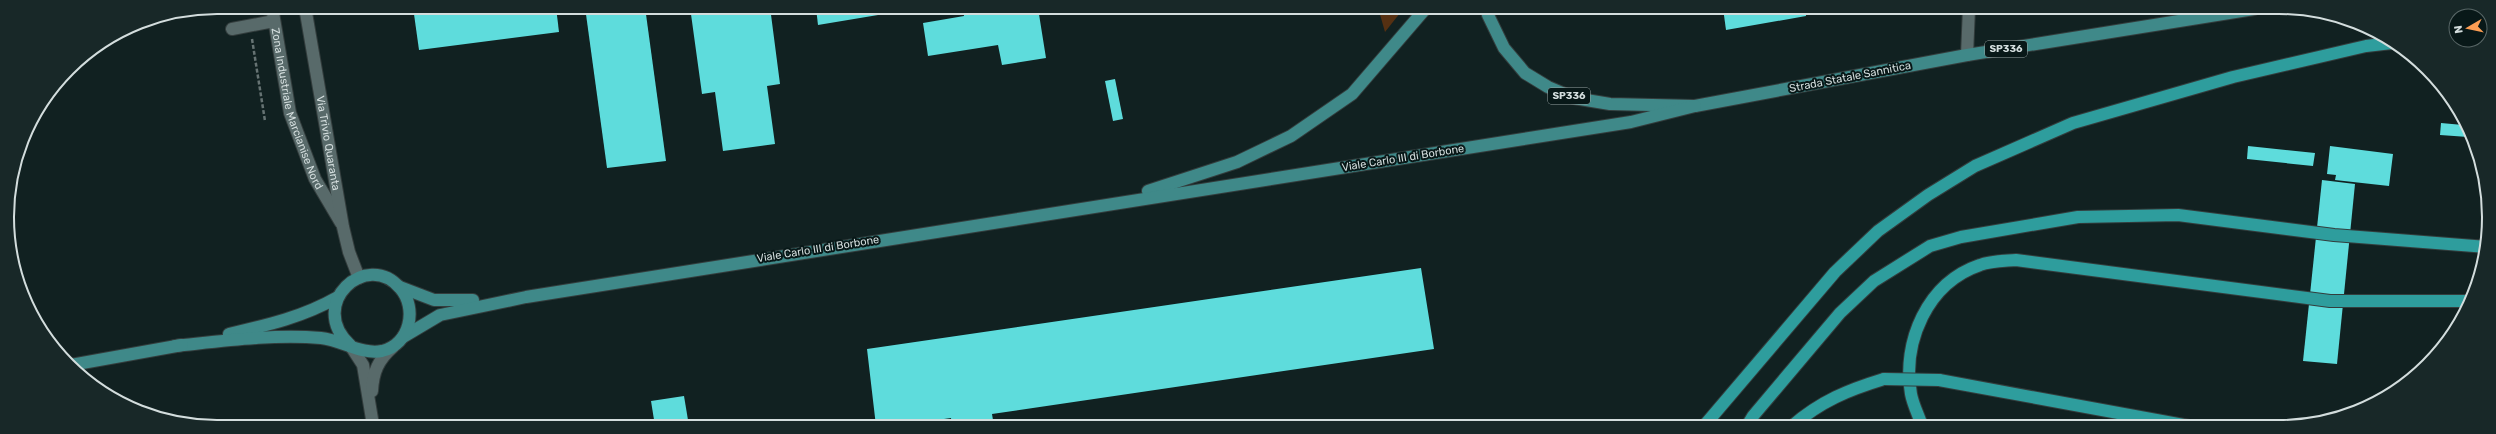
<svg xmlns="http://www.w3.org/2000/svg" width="2496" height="434" viewBox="0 0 2496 434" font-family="Rubik,sans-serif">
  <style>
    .green { fill: #553012 }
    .building { fill: #5edcdc }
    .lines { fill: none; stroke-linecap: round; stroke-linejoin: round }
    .minor-casing { stroke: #333d3d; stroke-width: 14 }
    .major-casing { stroke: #333d3d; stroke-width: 14 }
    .highway-casing { stroke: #333d3d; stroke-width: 14 }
    .path { stroke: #667373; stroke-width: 2.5; stroke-dasharray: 4 2; stroke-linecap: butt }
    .minor { stroke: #586a6a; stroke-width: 12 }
    .major { stroke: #3f8989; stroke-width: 12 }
    .highway { stroke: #2e9d9d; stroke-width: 12 }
    .highway-bridge-casing { stroke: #333d3d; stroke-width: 14; stroke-linecap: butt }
    .highway-bridge { stroke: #2e9d9d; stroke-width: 12 }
    .labels { text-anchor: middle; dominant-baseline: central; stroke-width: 4; stroke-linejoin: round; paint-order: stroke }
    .shield { fill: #081818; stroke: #96a2a2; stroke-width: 1 }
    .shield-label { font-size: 10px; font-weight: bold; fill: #d3dddd }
    .street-label { font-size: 11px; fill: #d3dddd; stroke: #081818 }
    .rim { fill: none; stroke: #d3dddd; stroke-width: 2 }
  </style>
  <rect width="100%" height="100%" fill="#112121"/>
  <path class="green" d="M1381 8H1404L1385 32 1379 11Z"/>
  <g class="building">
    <path d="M413 7H556L559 32 419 50Z"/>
    <path d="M585 7H645L666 161 607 168Z"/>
    <path d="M690 7H770L780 84 767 86 775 144 723 151 715 92 702 94Z"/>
    <path d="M816 8H920L818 25Z"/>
    <path d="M963 8H993L994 11 1016 8H1038L1046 58 1002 65 998 45 928 56 923 23 964 16Z"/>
    <path d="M1723 8H1805L1806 16 1726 30Z"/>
    <path d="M1115 79 1123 119 1113 121 1105 81Z"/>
    <path d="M2441 123 2463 125 2468 137 2440 135Z"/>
    <path d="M2248 146 2315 153 2313 166 2247 159Z"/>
    <path d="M2330 146 2393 154 2389 186 2335 180 2336 175 2327 174Z"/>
    <path d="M2322 180 2355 184 2337 364 2303 361Z"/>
    <path d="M1421 268 1434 349 992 414 994 426H952L951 418 895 426H876L867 349Z"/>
    <path d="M684 396 689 426H655L651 401Z"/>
  </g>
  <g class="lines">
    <g class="minor-casing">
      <g id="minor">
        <path id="s1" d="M272 7 290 113 315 179 341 223"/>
        <path id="s2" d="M305 7 343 227 349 252 359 278"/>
        <path d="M232 29 274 21"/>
        <path d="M1967 55 1969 8"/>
        <path d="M350 345 363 365 373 425"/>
        <path d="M372 391C373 372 378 360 393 347"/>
      </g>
    </g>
    <g class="major-casing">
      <g id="major">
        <path d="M1488 8V15L1504 48 1525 73 1548 87 1574 98 1610 104 1695 106 1967 55 2254 9"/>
        <path d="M1148 191 1237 162 1291 136 1352 94 1426 8"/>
        <path d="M400 287 434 300H473"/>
        <path d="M229 334C268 325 303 317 338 297"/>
        <path d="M403 337 440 315 526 297 1631 122 1695 106"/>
        <path d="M175 346C223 341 272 334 321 338 342 340 361 355 382 351 410 345 418 308 400 288 367 249 306 304 350 345"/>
        <path d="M71 365 182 345"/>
      </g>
    </g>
    <g class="highway-casing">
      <g id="highway">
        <path d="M1939 380 2189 426"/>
        <path d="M1704 426 1835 272 1878 231 1928 195 1975 166 2073 123 2233 77 2366 46 2392 43"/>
        <path d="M1747 426 1753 416 1840 313 1874 281 1930 246 1961 237 2078 217 2178 215 2334 235 2487 247"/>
        <path d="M1792 426C1821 401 1848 390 1884 379"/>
        <path d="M1922 426C1919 416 1913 405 1911 394 1902 342 1927 283 1980 265 1990 261 2005 261 2016 260L2330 301H2470"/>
      </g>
    </g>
    <path class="path" d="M252 39 265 121"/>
    <use href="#minor" class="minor"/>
    <use href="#major" class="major"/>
    <use href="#highway" class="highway"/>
    <g class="highway-bridge-casing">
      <path id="highway-bridge" d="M1884 379 1939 380"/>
    </g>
    <use href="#highway-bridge" class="highway-bridge"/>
  </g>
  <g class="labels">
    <g class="shield">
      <rect x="1985" y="41" width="42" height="16" rx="3"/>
      <rect x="1548" y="88" width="42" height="16" rx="3"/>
    </g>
    <g class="shield-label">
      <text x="2006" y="49">SP336</text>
      <text x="1569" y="96">SP336</text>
    </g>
    <g class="street-label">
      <text transform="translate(1850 77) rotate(-11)">Strada Statale Sannitica</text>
      <text stroke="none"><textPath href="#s1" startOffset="105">Zona Industriale Marcianise Nord</textPath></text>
      <text stroke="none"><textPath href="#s2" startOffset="138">Via Trivio Quaranta</textPath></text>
      <text transform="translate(1403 158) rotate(-9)">Viale Carlo III di Borbone</text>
      <text transform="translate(818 249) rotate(-9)">Viale Carlo III di Borbone</text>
    </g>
  </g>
  <path d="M0 0H2496V434H0ZM217 14H2279A203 203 0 0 1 2482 217V217A203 203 0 0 1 2279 420H217A203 203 0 0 1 14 217V217A203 203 0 0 1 217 14Z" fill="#182828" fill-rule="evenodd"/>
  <path class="rim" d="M217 14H2279A203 203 0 0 1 2482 217V217A203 203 0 0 1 2279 420H217A203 203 0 0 1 14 217V217A203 203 0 0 1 217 14Z"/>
  <g transform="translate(2468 28) rotate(261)"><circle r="19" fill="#081818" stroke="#596767"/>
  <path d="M0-3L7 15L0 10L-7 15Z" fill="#fc9d53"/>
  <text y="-6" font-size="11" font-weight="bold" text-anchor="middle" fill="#d3dddd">N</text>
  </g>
</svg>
